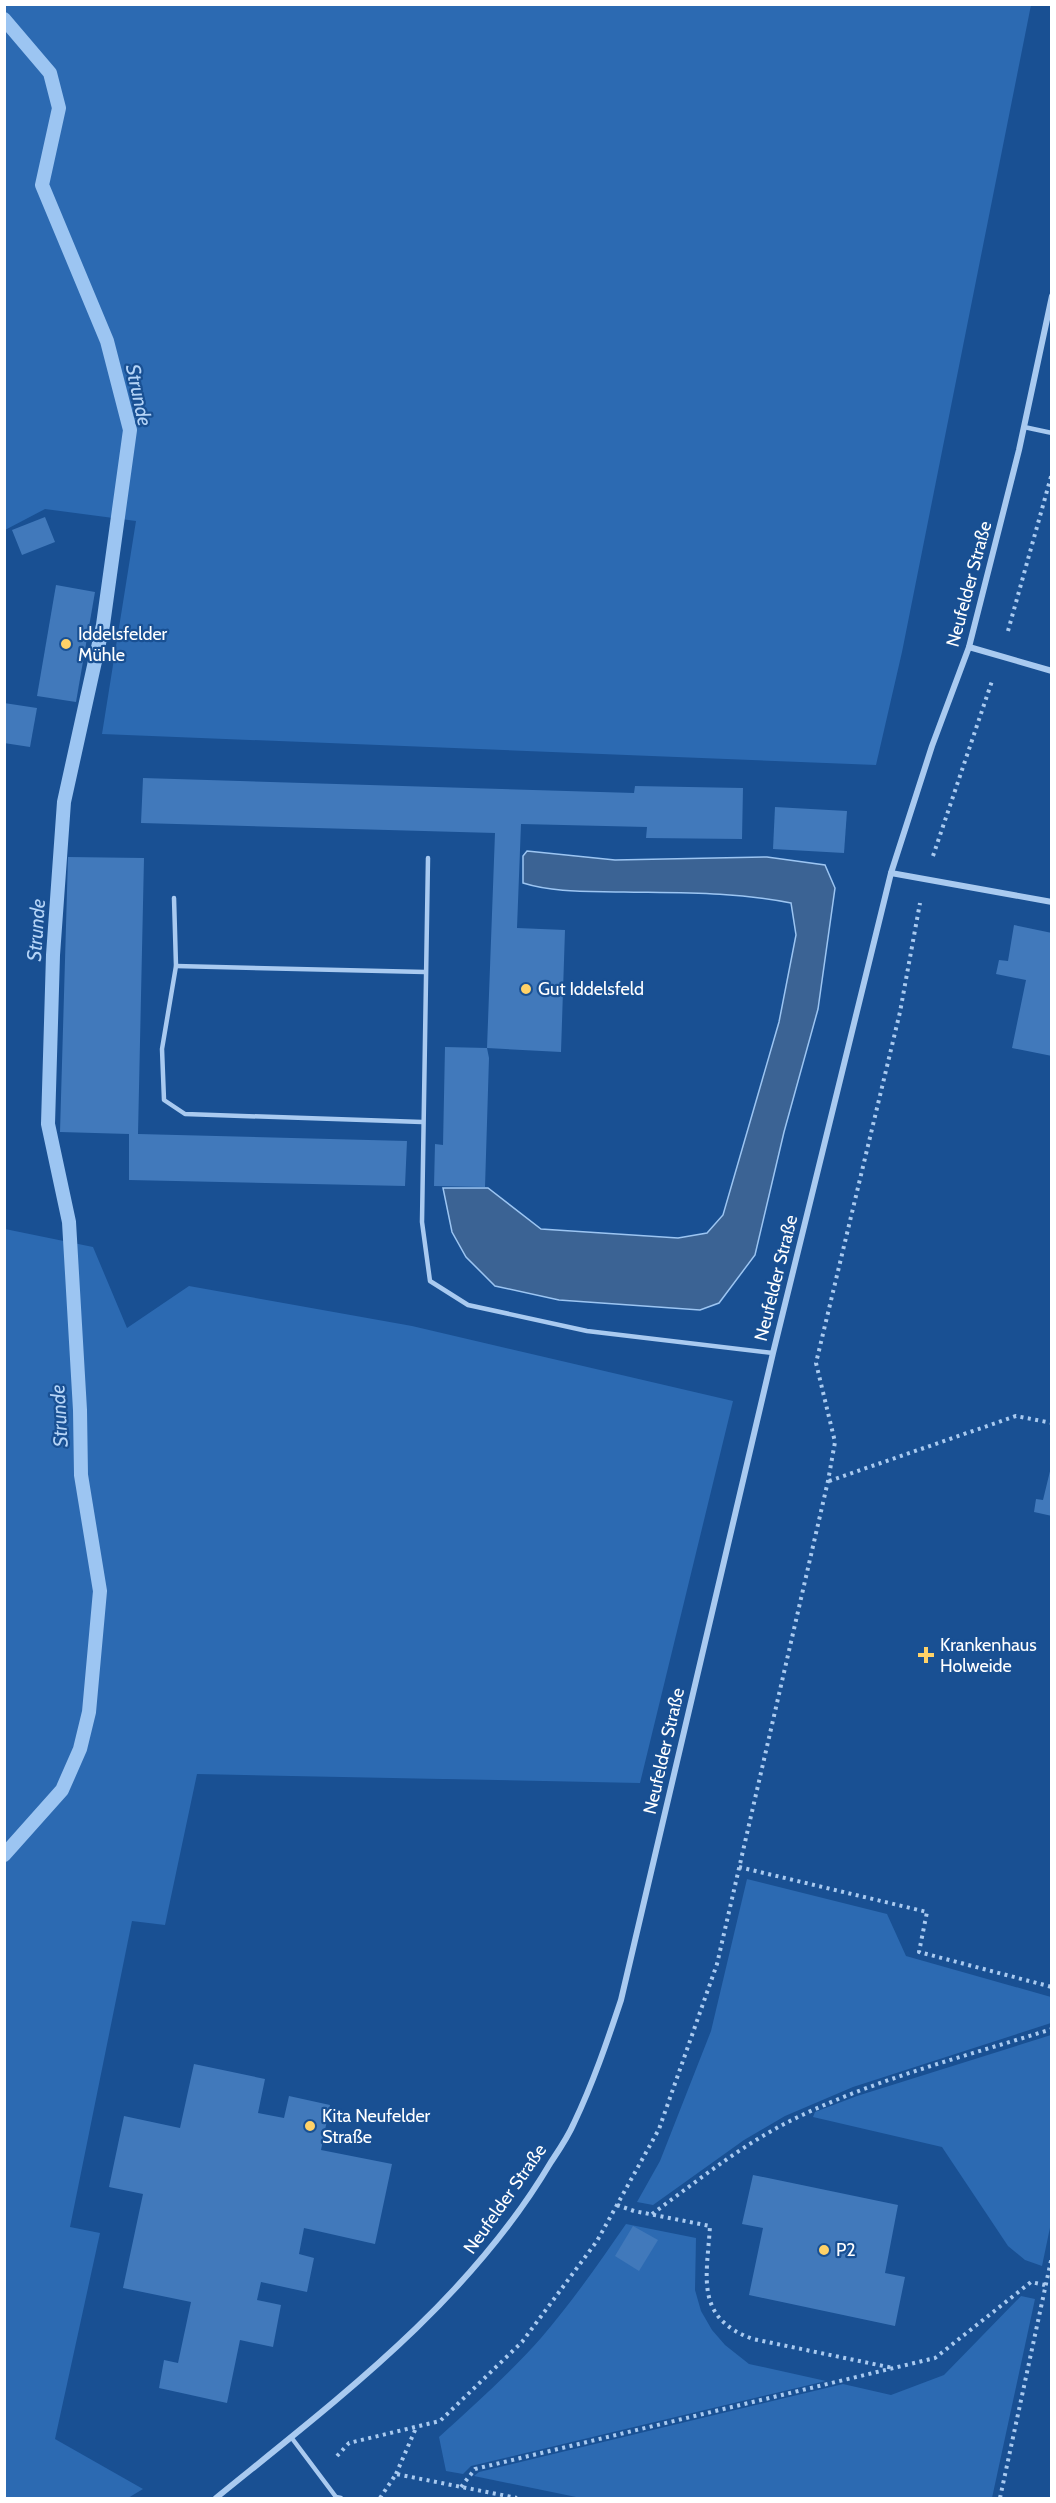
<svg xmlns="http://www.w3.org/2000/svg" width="1056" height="2503" viewBox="0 0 1056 2503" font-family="Cabin,sans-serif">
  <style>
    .green { fill: #2c6ab2 }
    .water { fill: #3b6394; stroke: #9cc5f2; stroke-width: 1.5 }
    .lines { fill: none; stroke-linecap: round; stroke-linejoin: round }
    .stream { stroke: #9cc5f2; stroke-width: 14 }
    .building { fill: #4179bb }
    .path { stroke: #a9caf0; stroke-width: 4; stroke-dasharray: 3 4.5; stroke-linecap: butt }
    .service { stroke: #a9caf0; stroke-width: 4.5 }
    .minor { stroke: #a9caf0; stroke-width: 6 }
    .poi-dot { fill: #ffd268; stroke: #195093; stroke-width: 2 }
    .labels { text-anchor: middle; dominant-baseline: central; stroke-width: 4.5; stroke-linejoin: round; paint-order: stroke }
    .street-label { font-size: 18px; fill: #fff; stroke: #195093 }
    .poi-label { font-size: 18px; fill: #fff; stroke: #195093; text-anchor: start }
    .water-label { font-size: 20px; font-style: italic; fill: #b5d4f7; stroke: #195093 }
  </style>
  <rect width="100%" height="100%" fill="#195093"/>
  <g class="green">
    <path d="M5 4 1031 5 902 652 876 765 102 734 136 521 45 509 5 530Z"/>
    <path d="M5 1229 93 1247 127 1328 189 1286 412 1326 733 1401 640 1783 197 1774 165 1925 132 1921 70 2227 100 2233 55 2439 143 2489 128 2498H5Z"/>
    <path d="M747 1879 887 1914 906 1956 1051 1997V2023L853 2087 785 2116 744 2140 653 2205 637 2202 660 2161 711 2031Z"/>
    <path d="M1051 2035 1052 2218 1042 2266 1025 2260 1008 2246 942 2147 813 2117 815 2112 857 2096Z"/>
    <path d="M626 2224 696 2238 695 2290 701 2311 712 2330 725 2345 749 2364 826 2381 471 2466 463 2474 446 2471 439 2437C474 2405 509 2374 541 2338 572 2302 599 2263 626 2224Z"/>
    <path d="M1021 2296 1035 2299 992 2498H581L474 2476 479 2472 843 2384 891 2395 944 2375Z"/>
  </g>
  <path class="water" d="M527 851 615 860 767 857 825 865 835 888 818 1009 784 1132 755 1255 719 1303 700 1310 559 1300 495 1286 466 1257 452 1232 443 1188H488L541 1229 678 1238 707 1233 723 1215 779 1022 796 935 791 903C736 892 680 893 624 892 591 891 555 893 523 883V856Z"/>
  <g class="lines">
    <path class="stream" d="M4 19 50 73 59 108 42 185 107 341 130 430 103 625 64 802 53 955 48 1124 69 1222 80 1410 81 1475 100 1591 89 1712 80 1749 62 1790 4 1855"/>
  </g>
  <g class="building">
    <path d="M45 517 55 542 22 555 12 530Z"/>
    <path d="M56 585 95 592 76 702 37 696Z"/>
    <path d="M4 703 37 708 30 747 4 743Z"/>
    <path d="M143 778 634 793 635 786 743 788 742 839 646 838 647 827 521 824 517 928 565 930 561 1052 487 1048 489 1058 485 1187 434 1186 435 1144 443 1145 445 1047 487 1048 495 833 141 823Z"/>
    <path d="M775 807 847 811 844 853 773 849Z"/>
    <path d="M68 857 144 858 138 1134 407 1141 405 1186 129 1180V1134L60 1132Z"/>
    <path d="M1014 925 1052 933V1056L1012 1048 1026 980 996 974 999 960 1008 961Z"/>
    <path d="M1051 1467H1052V1516L1034 1512 1036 1499 1043 1500Z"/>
    <path d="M194 2064 265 2079 258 2113 284 2118 289 2096 330 2105 321 2150 392 2164 375 2244 304 2228 299 2254 314 2258 307 2292 261 2282 257 2300 281 2305 273 2347 240 2340 227 2403 159 2388 164 2360 178 2363 191 2302 123 2288 143 2194 109 2187 124 2116 180 2128Z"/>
    <path d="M753 2175 898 2205 885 2273 905 2277 895 2326 749 2295 763 2228 742 2224Z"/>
    <path d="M633 2226 658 2240 639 2271 615 2256Z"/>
  </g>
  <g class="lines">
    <g class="path">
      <path d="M1008 631 1052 473"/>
      <path d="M933 856 992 681"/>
      <path d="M829 1481 1016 1416 1052 1423"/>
      <path d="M739 1867 927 1912 919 1952 1052 1987"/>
      <path d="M617 2205 634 2211 710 2226C707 2277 694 2318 753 2339L893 2368"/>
      <path d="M652 2214C696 2182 739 2147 788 2122 871 2080 963 2057 1052 2029"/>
      <path d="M337 2456 349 2443 440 2421 522 2342 597 2241 659 2129 717 1964 828 1481 835 1442 816 1363 900 1012 920 903"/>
      <path d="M396 2474 416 2428"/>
      <path d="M461 2487 475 2469 935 2358 1031 2282 1045 2285"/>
      <path d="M380 2498 396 2474 517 2498"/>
      <path d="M1000 2498 1052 2256"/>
    </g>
    <g class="service">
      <path d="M1024 427 1052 433"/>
      <path d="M428 858 422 1222 430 1281 468 1305 587 1331 773 1353"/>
      <path d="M174 898 176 966 162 1049 164 1100 185 1114 422 1122"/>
      <path d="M176 966 425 972"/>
      <path d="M291 2437 336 2497 341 2498"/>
    </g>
    <g class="minor">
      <path d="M969 647 1052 671"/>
      <path d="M891 873 1052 902"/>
      <path d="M216 2498C339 2398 469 2301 551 2162 559 2150 568 2137 574 2123 593 2083 607 2042 621 2000L773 1353 891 873 932 746 969 647 1019 450 1052 296"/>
    </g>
  </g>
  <g class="poi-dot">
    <circle cx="66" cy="644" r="6"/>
    <circle cx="526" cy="989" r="6"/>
    <path d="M923 1646h6v6h6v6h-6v6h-6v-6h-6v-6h6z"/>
    <circle cx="310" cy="2126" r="6"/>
    <circle cx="824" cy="2250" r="6"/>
  </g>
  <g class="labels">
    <g class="street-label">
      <text transform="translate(969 584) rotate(-75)">Neufelder Straße</text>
      <text transform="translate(776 1278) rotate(-76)">Neufelder Straße</text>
      <text transform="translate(664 1751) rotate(-77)">Neufelder Straße</text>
      <text transform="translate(505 2199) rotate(-55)">Neufelder Straße</text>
    </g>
    <g class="poi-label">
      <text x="78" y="634">Iddelsfelder<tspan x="78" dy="21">Mühle</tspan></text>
      <text x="538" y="989">Gut Iddelsfeld</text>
      <text x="940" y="1645">Krankenhaus<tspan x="940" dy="21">Holweide</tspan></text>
      <text x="322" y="2116">Kita Neufelder<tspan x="322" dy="21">Straße</tspan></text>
      <text x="836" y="2250">P2</text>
    </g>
    <g class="water-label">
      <text transform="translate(139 395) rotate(78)">Strunde</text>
      <text transform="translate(36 930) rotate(-86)">Strunde</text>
      <text transform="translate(59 1416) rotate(-93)">Strunde</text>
    </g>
  </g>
  <rect width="1056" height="2503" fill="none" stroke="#ffffff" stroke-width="12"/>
</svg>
